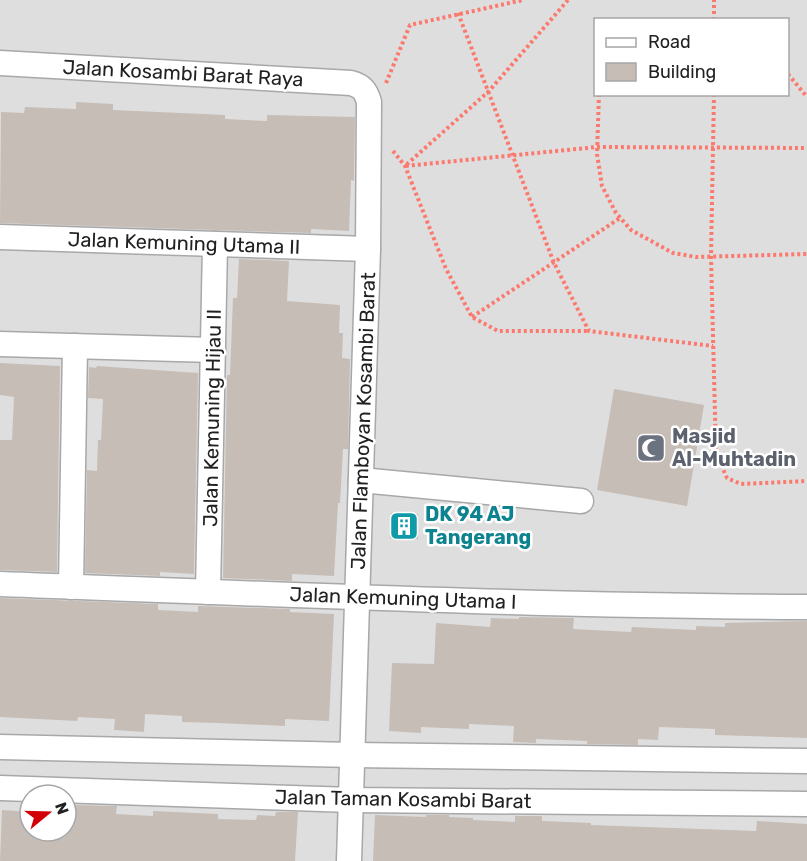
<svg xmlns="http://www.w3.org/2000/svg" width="807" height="861" viewBox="0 0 807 861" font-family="Rubik,sans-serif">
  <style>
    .residential { fill: #dfdede; fill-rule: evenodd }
    .building { fill: #c6bdb6 }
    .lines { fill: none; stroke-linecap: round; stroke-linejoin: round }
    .minor-casing { stroke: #a8a8a8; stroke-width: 27 }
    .path { stroke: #fc796e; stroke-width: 4; stroke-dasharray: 3 3; stroke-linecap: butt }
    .minor { stroke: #fff; stroke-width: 24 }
    .labels { text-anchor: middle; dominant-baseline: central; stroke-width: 5; stroke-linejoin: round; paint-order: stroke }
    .street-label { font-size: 20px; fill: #212121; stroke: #fff }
    .worship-label { font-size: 20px; font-weight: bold; fill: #5b616d; stroke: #fff; text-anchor: start }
    .culture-label { font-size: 20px; font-weight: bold; fill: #0d838f; stroke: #fff; text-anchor: start }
  </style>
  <rect width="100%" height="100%" fill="#f1eee7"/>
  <path class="residential" d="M0 0H807V861H0ZM596 20H788V94H596ZM30 795H66V831H30Z"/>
  <g class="building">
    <path d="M76 102 113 104V110L225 115V119L267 121V115L355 117 354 181 351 180 349 231 311 229V233L0 223 1 112 24 113 25 107 76 109Z"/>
    <path d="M239 259 289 261 287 301 340 305 339 333H343L342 358 350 359 348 449H343L340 503H338L334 576 292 574V581L223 578 227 375H230L233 298H237Z"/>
    <path d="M0 363 60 366 57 572 0 570V440H12L14 397 0 395Z"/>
    <path d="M97 366 198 373 194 574 160 572V576L85 573 87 470 97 471 98 440H101L103 399 88 398 89 367 96 368Z"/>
    <path d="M614 389 704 405 687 506 597 490Z"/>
    <path d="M391 513 418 514V539L390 538Z"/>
    <path d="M0 598 158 604V610L198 612V606L290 609V612L334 614 329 721 285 719V726L218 723 182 722V716L145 714 144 732 114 730 115 719 78 717 77 721 0 717Z"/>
    <path d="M519 617 574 618 573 629 631 632 632 627 696 630V626L725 627V623L807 621V738L715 735V729L659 727 658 740 638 739V745L587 744V741L536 739V743L513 742 514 726 469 724V729L421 727V733L389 731 392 663 434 664 436 623 490 627 491 618 519 619Z"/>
    <path d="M71 805 117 806 116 814 153 816V811L218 814V819L256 820 257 815 275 816 276 812H298L295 861H0L2 810 30 812V831H66V814L71 815Z"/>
    <path d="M375 815 426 817V815H449V817L473 818V820L515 822V816H542V821L591 823V825L756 831 757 821 807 824V861H373Z"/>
  </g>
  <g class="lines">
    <g class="minor-casing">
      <g id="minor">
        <path d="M0 63 351 83C362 86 366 91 369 102L368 249 349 861"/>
        <path d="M0 237 368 249"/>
        <path d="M0 344 213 350"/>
        <path d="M361 480 581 501"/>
        <path d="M0 584C269 594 538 606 807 607"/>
        <path d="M71 587 75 346"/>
        <path d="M208 592 215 244"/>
        <path d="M0 747 353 755 807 761"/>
        <path d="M0 788 352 800 807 804"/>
      </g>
    </g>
    <g class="path">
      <path d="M568 0 489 91 405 166 597 147 807 148"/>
      <path d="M458 13 554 263 589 331 713 346"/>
      <path d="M714 20V0"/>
      <path d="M788 74 807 97"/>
      <path d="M386 83 410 25 523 0"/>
      <path d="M599 94 597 154 602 186 616 213 631 230 673 253 696 257 807 254"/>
      <path d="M714 94 711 256 716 454 727 478 741 484 807 481"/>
      <path d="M393 151 405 166 446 269 472 317 498 331H589"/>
      <path d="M472 317 620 218"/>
    </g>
    <use href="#minor" class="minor"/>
  </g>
  <defs>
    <g id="mosque-square" transform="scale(1.5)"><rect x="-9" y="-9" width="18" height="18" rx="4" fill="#6b7280" stroke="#fff"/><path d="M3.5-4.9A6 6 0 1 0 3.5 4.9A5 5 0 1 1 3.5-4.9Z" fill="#fff"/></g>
    <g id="building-square" transform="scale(1.5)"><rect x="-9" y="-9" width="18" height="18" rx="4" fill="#0f9aa8" stroke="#fff"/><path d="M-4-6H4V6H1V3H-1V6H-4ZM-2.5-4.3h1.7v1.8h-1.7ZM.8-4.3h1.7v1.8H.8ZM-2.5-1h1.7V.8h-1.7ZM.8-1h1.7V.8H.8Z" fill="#fff"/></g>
  </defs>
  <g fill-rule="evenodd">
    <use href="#mosque-square" x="651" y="448"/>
    <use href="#building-square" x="404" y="526"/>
  </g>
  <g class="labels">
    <g class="street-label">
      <text transform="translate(183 73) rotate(3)">Jalan Kosambi Barat Raya</text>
      <text transform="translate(184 243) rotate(2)">Jalan Kemuning Utama II</text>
      <text transform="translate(212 418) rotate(-89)">Jalan Kemuning Hijau II</text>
      <text transform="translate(363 421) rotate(-88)">Jalan Flamboyan Kosambi Barat</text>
      <text transform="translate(403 598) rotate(2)">Jalan Kemuning Utama I</text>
      <text transform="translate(403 799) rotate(1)">Jalan Taman Kosambi Barat</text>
    </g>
    <g class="worship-label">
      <text x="672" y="436">Masjid<tspan x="672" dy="23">Al-Muhtadin</tspan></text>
    </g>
    <g class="culture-label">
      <text x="425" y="514">DK 94 AJ<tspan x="425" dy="23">Tangerang</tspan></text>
    </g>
  </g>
  <rect x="594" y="18" width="195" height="78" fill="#ffffff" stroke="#a6a6a6" stroke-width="1.5"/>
  <rect x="606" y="38" width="30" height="9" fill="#ffffff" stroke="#a6a6a6" stroke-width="1.5"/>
  <text x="648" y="48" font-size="18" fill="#212121">Road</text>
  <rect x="606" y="63" width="30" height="18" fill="#c6bdb6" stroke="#a6a6a6" stroke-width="1.5"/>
  <text x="648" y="78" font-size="18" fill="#212121">Building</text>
  <g transform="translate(48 813) rotate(71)"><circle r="28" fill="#ffffff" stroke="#a6a6a6" stroke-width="1.5"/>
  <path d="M0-4.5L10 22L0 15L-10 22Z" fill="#d20006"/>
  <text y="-9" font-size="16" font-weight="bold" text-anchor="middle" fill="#212121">N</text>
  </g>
</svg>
